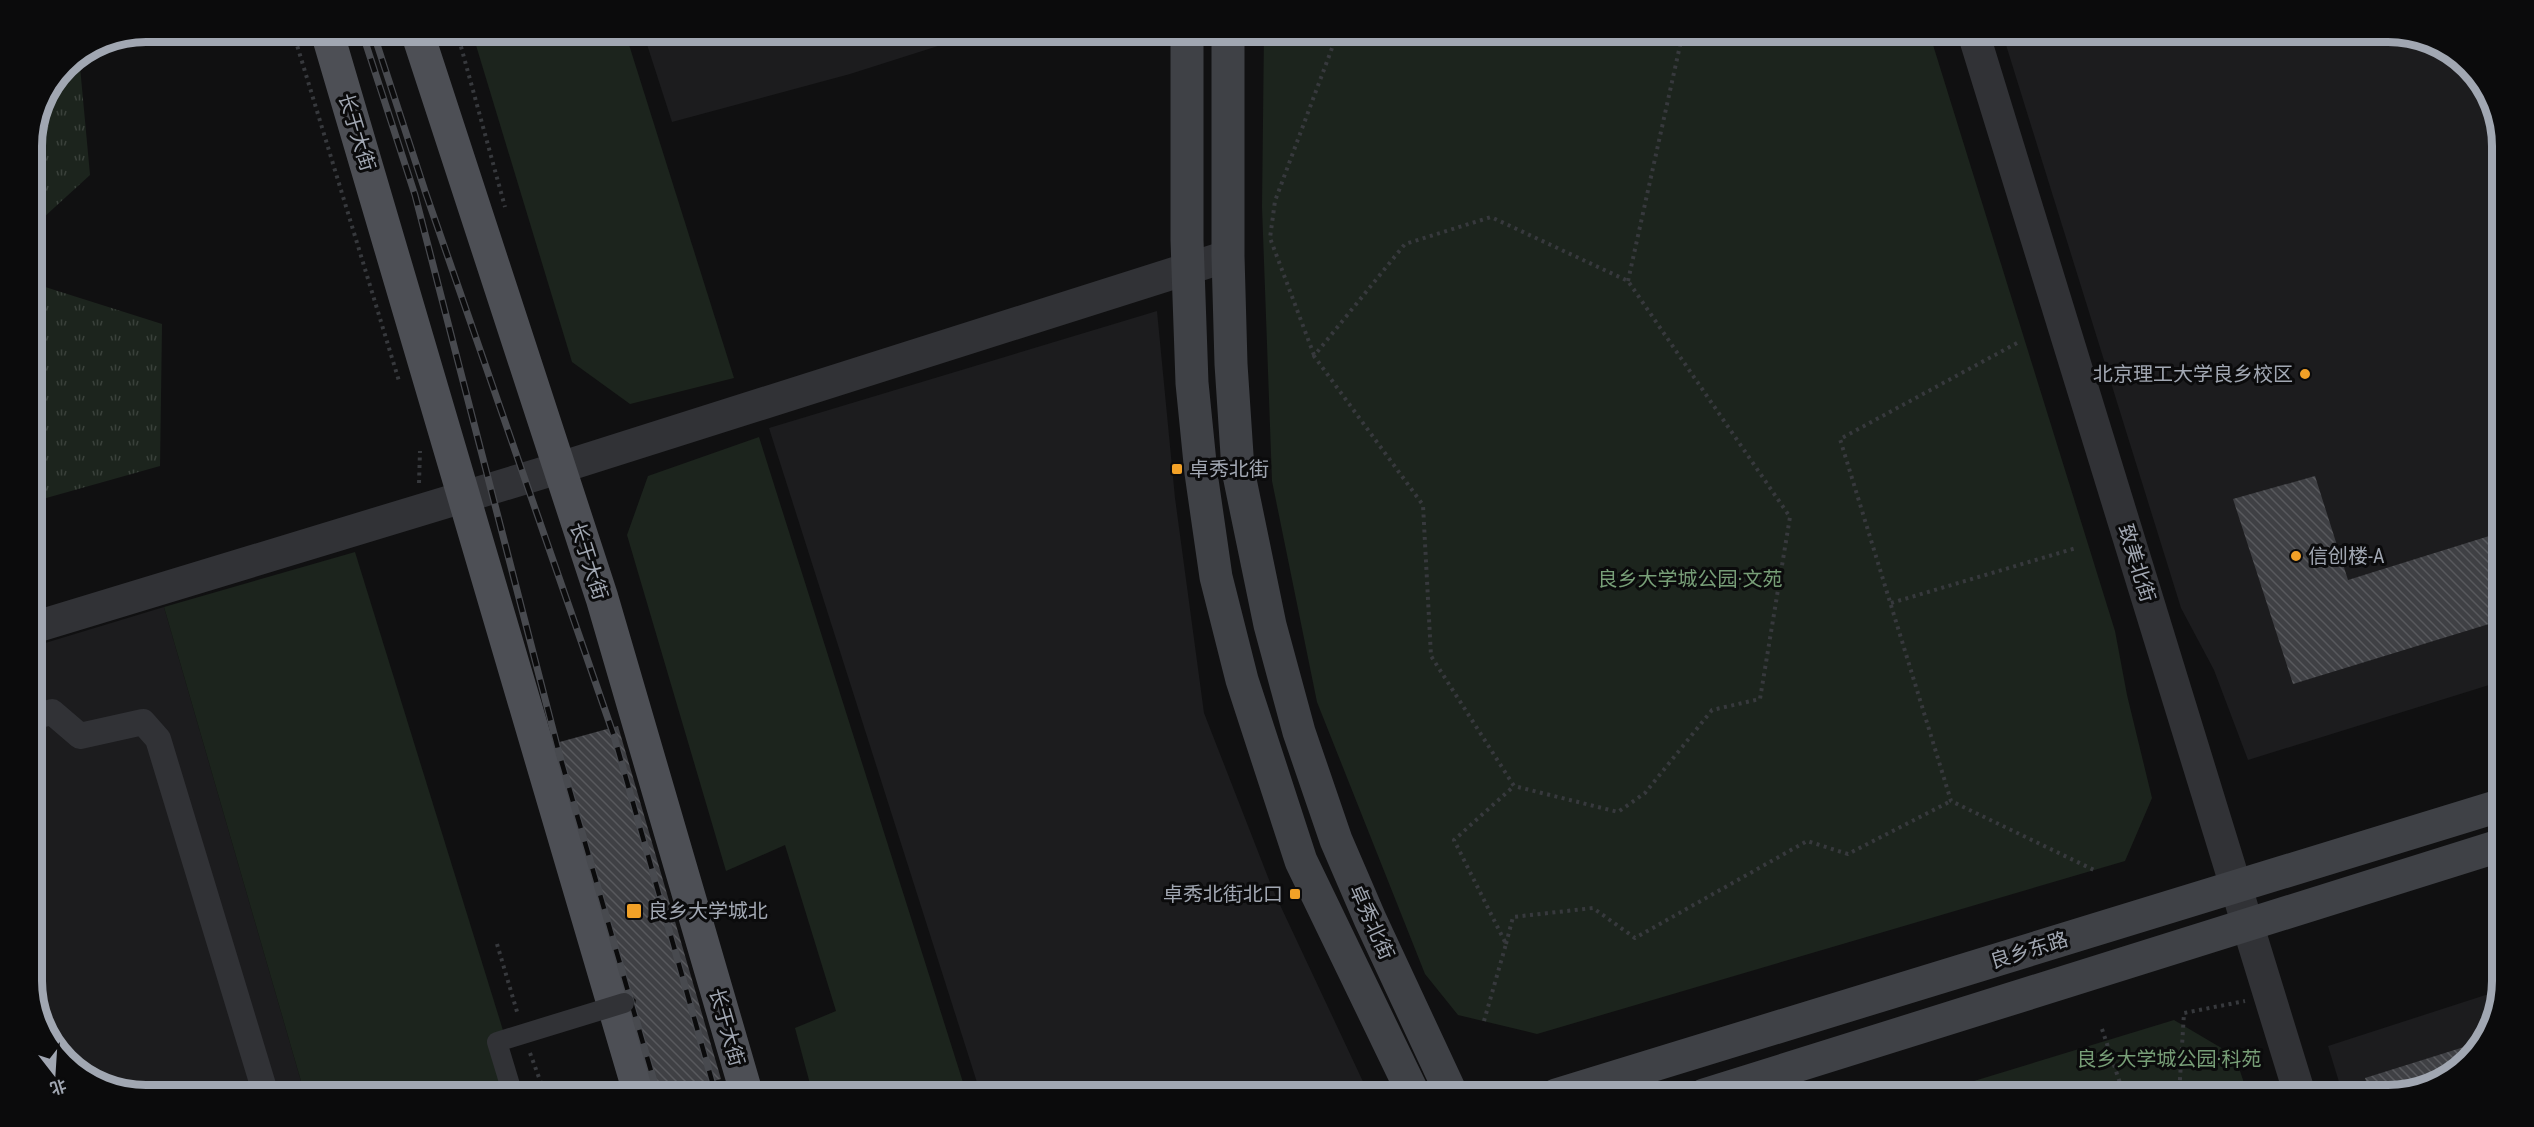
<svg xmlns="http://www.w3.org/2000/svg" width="2534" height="1127" viewBox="0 0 2534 1127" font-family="'Roboto Condensed','Noto Sans SC',sans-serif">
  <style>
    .built { fill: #1c1c1e }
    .grass { fill: url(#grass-tufts) }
    .park { fill: #1c241d }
    .building { fill: url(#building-back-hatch) }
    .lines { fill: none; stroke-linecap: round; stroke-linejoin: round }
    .path { stroke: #37393d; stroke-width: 4; stroke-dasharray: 3 4.5; stroke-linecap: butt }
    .minor { stroke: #313236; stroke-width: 26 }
    .tertiary { stroke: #313236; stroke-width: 32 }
    .secondary { stroke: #3f4146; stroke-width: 33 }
    .primary { stroke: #4d4f55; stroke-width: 33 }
    .rail-casing { stroke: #484a4f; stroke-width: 7 }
    .rail { stroke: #0b0b0c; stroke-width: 4.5; stroke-dasharray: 14; stroke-linecap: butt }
    .pedestrian-bridge { stroke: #313236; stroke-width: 20 }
    .poi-dot { fill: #f2a127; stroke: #0b0b0c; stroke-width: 2 }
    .labels { text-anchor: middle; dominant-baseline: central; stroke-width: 6; stroke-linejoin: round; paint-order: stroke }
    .street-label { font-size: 20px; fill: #a1a7b2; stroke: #0b0b0c }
    .poi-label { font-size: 20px; fill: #a1a7b2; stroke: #0b0b0c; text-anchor: start }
    .park-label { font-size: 20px; fill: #779e77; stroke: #0b0b0c }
    .rim { fill: none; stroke: #a1a7b2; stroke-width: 8 }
  </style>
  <defs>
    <pattern id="grass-tufts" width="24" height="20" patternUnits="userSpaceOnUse" patternTransform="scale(1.5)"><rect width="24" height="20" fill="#1c241d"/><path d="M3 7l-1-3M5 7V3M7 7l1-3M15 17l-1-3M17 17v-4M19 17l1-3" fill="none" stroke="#3a413b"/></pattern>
    <pattern id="building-back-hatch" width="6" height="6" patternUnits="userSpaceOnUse" patternTransform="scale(1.5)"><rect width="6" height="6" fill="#3f4044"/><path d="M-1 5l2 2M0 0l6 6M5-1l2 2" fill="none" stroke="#58595d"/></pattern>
  </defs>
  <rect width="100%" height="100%" fill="#101011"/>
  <g class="built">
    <path d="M643 32H982L850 74 672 122Z"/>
    <path d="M2002 32H2388L2432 40 2483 82 2502 139V681L2248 760 2214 670 2181 608Z"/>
    <path d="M1157 311 1175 498 1204 713 1273 890 1366 1088 1340 1095H981L769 428Z"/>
    <path d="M164 607 305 1095H146L102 1087 55 1050 32 989V647Z"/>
    <path d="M2501 990 2494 1025 2452 1076 2388 1095H2343L2328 1046Z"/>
  </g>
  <g class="grass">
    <path d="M79 56 90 175 32 228V139L65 65Z"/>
    <path d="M42 286 162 324 160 466 32 502V290Z"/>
  </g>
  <g class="park">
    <path d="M472 32H625L734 378 630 404 572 362Z"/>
    <path d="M1264 32H1929L2115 631 2127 695 2152 798 2125 861 1537 1034 1458 1015 1425 974 1317 702 1272 481 1262 207Z"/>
    <path d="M759 437 967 1095H813L795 1028 836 1011 785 845 726 871 627 535 648 476Z"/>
    <path d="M355 552 523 1095H305L164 607Z"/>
    <path d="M2174 1020 2235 1056 2248 1095H1928Z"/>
  </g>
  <g class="building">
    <path d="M2315 476 2348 580 2502 532V620L2293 684 2233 499Z"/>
    <path d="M618 726 721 1079 660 1095H658L634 1009 636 1000 629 993 556 743Z"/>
    <path d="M2480 1042 2452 1076 2388 1095H2371L2365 1078Z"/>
  </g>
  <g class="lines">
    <g class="path">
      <path d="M293 32 399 381"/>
      <path d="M457 32 505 207"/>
      <path d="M1628 281 1683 32"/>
      <path d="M2017 343 1840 439 1951 801 2094 870"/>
      <path d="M1314 355 1270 238 1275 201 1338 32"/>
      <path d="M419 483 420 451"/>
      <path d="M1891 603 2076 548"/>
      <path d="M497 944 518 1015"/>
      <path d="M1506 944 1513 917 1593 908 1635 938 1807 841 1848 854 1951 801"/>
      <path d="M1484 1021 1506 944 1454 840 1514 786 1431 656 1423 505 1314 356 1405 244 1491 217 1628 281 1790 517 1760 699 1712 710 1645 793 1618 812 1514 786"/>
      <path d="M2102 1029 2124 1095"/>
      <path d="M530 1053 541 1083"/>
      <path d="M2179 1095 2184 1013 2245 1001"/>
    </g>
    <path class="minor" d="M32 717 52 712 80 736 143 722 158 739 266 1095"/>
    <g class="tertiary">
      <path d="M1973 32 2300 1095"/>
      <path d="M32 628 559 468 1228 256"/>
    </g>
    <g class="secondary">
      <path d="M1187 32V240L1192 383 1201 473 1216 577 1242 680 1301 861 1414 1095"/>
      <path d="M1228 32V256L1231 364 1238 470 1270 625 1299 732 1336 840 1370 919 1452 1095"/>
      <path d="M1556 1095 2502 805"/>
      <path d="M1704 1095 2502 845"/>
    </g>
    <g class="primary">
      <path d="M327 32 640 1095"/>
      <path d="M417 32 602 598 747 1095"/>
    </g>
    <g class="rail-casing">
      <g id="rail">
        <path d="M362 32 415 195 559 753 658 1095"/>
        <path d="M373 32 425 191 614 736 716 1095"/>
      </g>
    </g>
    <use href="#rail" class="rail"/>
    <path class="pedestrian-bridge" d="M513 1095 497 1042 624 1003"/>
  </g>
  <g class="poi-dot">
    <circle cx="2305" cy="374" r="6"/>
    <rect x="1171" y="463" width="12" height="12" rx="3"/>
    <circle cx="2296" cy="556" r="6"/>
    <rect x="1289" y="888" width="12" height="12" rx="3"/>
    <rect x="626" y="903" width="16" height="16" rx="3"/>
  </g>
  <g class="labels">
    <g class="street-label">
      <text transform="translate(357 132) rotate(73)">长于大街</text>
      <text transform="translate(589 561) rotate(72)">长于大街</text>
      <text transform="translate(2137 563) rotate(73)">致美北街</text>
      <text transform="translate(1372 922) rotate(66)">卓秀北街</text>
      <text transform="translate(2029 950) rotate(-17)">良乡东路</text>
      <text transform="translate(727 1027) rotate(74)">长于大街</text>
    </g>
    <g class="poi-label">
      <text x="2293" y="374" text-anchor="end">北京理工大学良乡校区</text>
      <text x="1189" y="469">卓秀北街</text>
      <text x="2308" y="556">信创楼-A</text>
      <text x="1283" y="894" text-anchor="end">卓秀北街北口</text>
      <text x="648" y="911">良乡大学城北</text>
    </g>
    <g class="park-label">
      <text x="1690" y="579">良乡大学城公园·文苑</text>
      <text x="2169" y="1059">良乡大学城公园·科苑</text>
    </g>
  </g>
  <path d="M0 0H2534V1127H0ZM146 42H2388A104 104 0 0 1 2492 146V981A104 104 0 0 1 2388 1085H146A104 104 0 0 1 42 981V146A104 104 0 0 1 146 42Z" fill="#0b0b0c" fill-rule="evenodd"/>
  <path class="rim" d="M146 42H2388A104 104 0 0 1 2492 146V981A104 104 0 0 1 2388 1085H146A104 104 0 0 1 42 981V146A104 104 0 0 1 146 42Z"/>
  <g transform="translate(54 1073) rotate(163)" stroke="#0b0b0c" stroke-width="4.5" paint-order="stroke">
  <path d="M0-4.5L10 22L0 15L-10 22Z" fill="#a1a7b2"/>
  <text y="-9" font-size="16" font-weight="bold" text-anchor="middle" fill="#a1a7b2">北</text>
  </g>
</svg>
